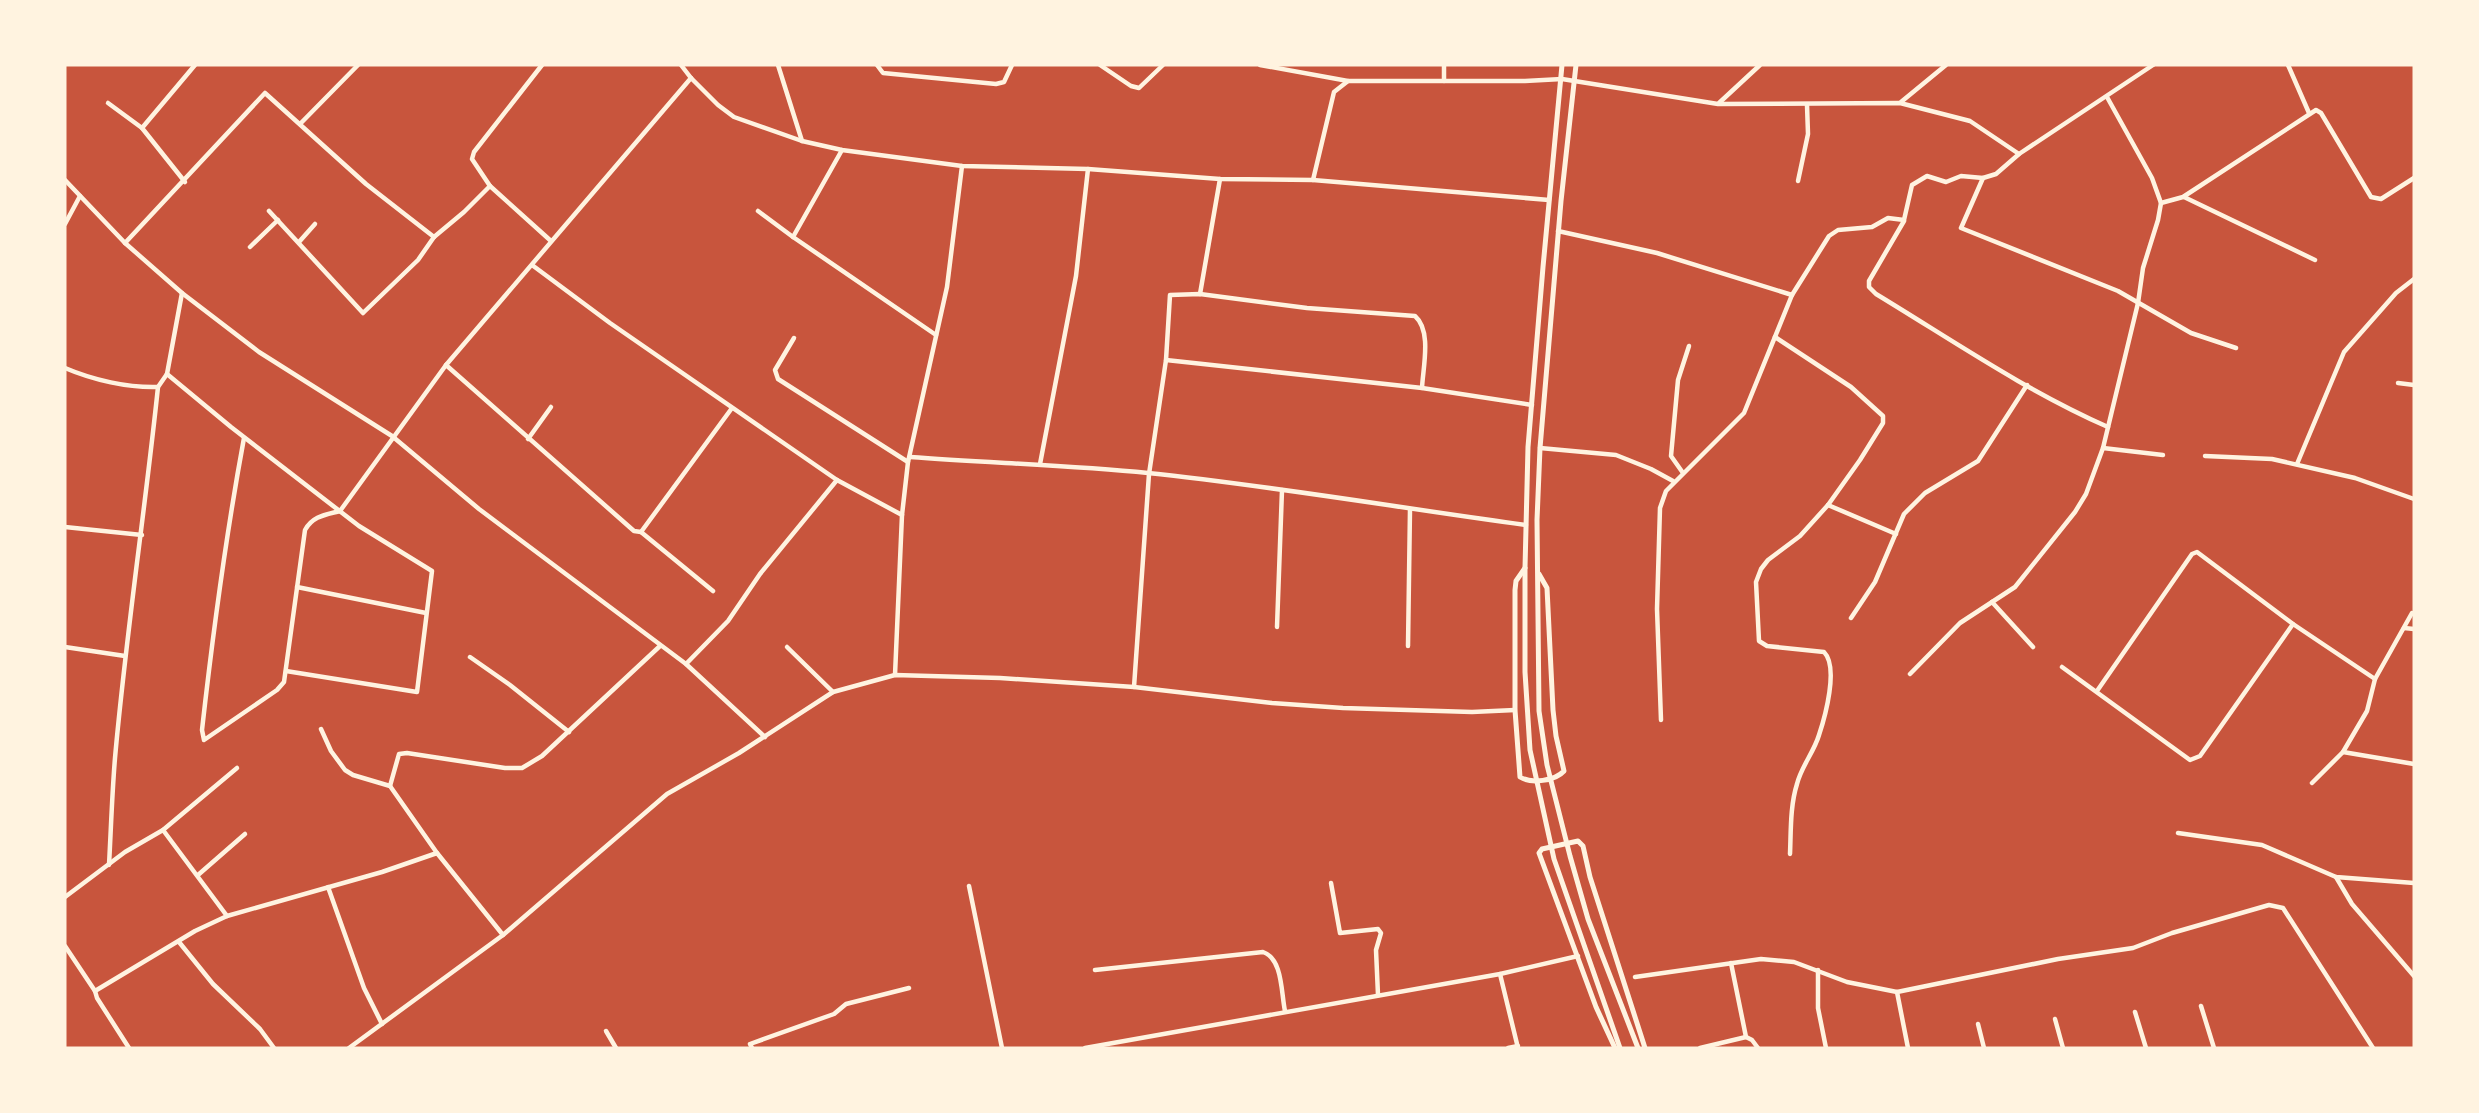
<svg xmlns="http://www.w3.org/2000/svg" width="2479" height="1113" viewBox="0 0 2479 1113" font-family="Montserrat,sans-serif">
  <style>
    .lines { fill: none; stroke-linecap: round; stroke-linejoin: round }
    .minor { stroke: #fff3e0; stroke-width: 4.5 }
    .tertiary { stroke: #fff3e0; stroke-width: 5 }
  </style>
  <rect width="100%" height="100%" fill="#c8553d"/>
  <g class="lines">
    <g class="minor">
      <path d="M681 65 691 78 718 105 734 117 802 141 842 150 962 166 1088 169 1220 179 1313 180 1549 200"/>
      <path d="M778 65 802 141"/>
      <path d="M877 65 883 73 996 84 1004 82 1012 65"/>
      <path d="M1100 65 1131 86 1139 88 1163 65"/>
      <path d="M1260 65 1348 81"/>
      <path d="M1444 65V81"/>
      <path d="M2153 65 2019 154 1996 174 1983 178 1961 228 2118 291 2191 333 2236 348"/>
      <path d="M2288 65 2309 113"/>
      <path d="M1901 102 1946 65"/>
      <path d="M108 103 142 128 185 182"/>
      <path d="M1719 103 1760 65"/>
      <path d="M300 124 358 65"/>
      <path d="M142 128 195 65"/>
      <path d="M842 150 793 237 936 335"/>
      <path d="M65 180 125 243 182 293 259 352 392 436 479 509 686 664 765 737"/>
      <path d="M1313 180 1334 92 1348 81H1525L1562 79 1718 104 1900 103 1970 121 2019 154"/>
      <path d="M1798 181 1808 134 1807 105"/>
      <path d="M490 186 551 241"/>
      <path d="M2184 197 2315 260"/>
      <path d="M2161 203 2183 197 2316 110 2321 113 2371 197 2381 199 2414 178"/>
      <path d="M269 211 363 313 418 260 434 237 464 212 490 186 472 159 474 152 542 65"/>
      <path d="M758 211 793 237"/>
      <path d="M1904 221 1869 281V287L1876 294C1952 340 2026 391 2108 427"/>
      <path d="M65 224 80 196"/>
      <path d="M1558 231 1657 253 1792 295"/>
      <path d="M299 242 315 224"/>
      <path d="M125 243 265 93 366 184 434 237"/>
      <path d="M250 247 278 220"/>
      <path d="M532 265 610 323 837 480 902 515"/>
      <path d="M1200 294 1220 179"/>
      <path d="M1775 337 1851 387 1883 416V423L1860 460 1828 505 1800 536 1768 560 1761 569 1756 582 1759 641 1767 646 1824 652C1839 667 1825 717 1819 735 1814 752 1801 767 1797 784 1790 806 1791 831 1790 854"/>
      <path d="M794 338 775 370 778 379 908 462"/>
      <path d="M1166 360 1422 388 1532 405"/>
      <path d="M446 365 634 531 641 532 713 591"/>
      <path d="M65 368C93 380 128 388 158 387"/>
      <path d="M167 374 231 427 359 526 432 571 417 692 286 671"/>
      <path d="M2398 383 2414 385"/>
      <path d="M244 438C226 535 213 632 202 730L204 740 277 690 284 682 305 530C313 516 325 515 340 511L446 365 691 78"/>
      <path d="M528 439 551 407"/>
      <path d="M1540 448 1616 455 1651 469 1673 481"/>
      <path d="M2103 448 2163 455"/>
      <path d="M2205 456 2272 459 2355 478 2414 499"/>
      <path d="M910 457C989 463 1068 465 1148 473 1274 486 1400 508 1526 525"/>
      <path d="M1040 464 1076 276 1088 169"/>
      <path d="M2297 464 2344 352 2396 293 2414 279"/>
      <path d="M1683 473 1671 456 1678 380 1689 346"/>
      <path d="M1828 505 1896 534"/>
      <path d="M65 527 142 535"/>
      <path d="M641 532 732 408"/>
      <path d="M297 587 426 613"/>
      <path d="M1992 602 2033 647"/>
      <path d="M1851 618 1875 582 1904 514 1925 493 1978 461 2027 385"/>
      <path d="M1277 627 1282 490"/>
      <path d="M2404 628 2414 629"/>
      <path d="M1408 646 1410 509"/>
      <path d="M65 647 125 656"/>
      <path d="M787 647 833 692"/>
      <path d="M470 657 510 685 569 732"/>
      <path d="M686 664 728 621 760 574 837 480"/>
      <path d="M2062 667 2190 760 2200 756 2293 624"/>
      <path d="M1910 674 1960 623 2015 587 2075 512 2086 494 2103 448 2138 303 2143 268 2158 220 2161 203 2152 178 2107 97"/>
      <path d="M895 675 902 515 908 462 947 287 962 166"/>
      <path d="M1134 687 1149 474 1166 360 1170 295 1200 294 1307 308 1415 316C1432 331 1423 367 1422 388"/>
      <path d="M2097 691 2192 554 2197 552 2293 624 2375 679"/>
      <path d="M1661 720 1657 609 1660 508 1666 491 1744 413 1792 295 1829 236 1838 230 1872 227 1888 218 1904 220 1912 185 1927 176 1946 182 1961 176 1983 178"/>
      <path d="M321 729 331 751 345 770 353 775 390 786 437 853 503 935"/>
      <path d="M2343 752 2414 764"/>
      <path d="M2312 783 2343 752 2367 711 2375 679 2412 613"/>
      <path d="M390 786 399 754 407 753 505 768H522L542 756 660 646"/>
      <path d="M163 830 227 916"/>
      <path d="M2178 833 2262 845 2336 877 2414 883"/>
      <path d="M109 865C111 829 112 794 115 758 126 634 145 511 158 387L167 374 182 293"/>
      <path d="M198 875 245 834"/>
      <path d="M2336 877 2352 904 2414 976"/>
      <path d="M1331 883 1340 933 1378 929 1381 933 1376 950 1378 995"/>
      <path d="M969 886 1002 1048"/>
      <path d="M328 887 364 988 382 1024"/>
      <path d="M65 897 125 852 163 830 237 768"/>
      <path d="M179 942 213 984 260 1029 274 1048"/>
      <path d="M65 946 95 991 97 998 129 1048"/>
      <path d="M1731 963 1746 1037 1752 1040 1758 1048"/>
      <path d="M1095 970 1263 952C1283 959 1281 993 1285 1011"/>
      <path d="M1818 970V1008L1826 1048"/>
      <path d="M1500 974 1518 1048"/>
      <path d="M1635 977 1761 959 1794 962 1847 982 1897 992 2058 959 2133 948 2172 933 2269 905 2283 908 2373 1048"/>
      <path d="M95 991 195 931 227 916 382 872 437 853"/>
      <path d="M1897 992 1908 1048"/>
      <path d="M2201 1006 2214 1048"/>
      <path d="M2135 1012 2146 1048"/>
      <path d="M2055 1019 2063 1048"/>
      <path d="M1978 1024 1984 1048"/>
      <path d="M606 1031 616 1048"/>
      <path d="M349 1048 503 935 667 794 739 753 833 692 895 675 1000 678 1134 687 1272 703 1343 708 1472 712 1515 710"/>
      <path d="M752 1048 750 1044 834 1014 846 1004 909 988"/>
      <path d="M1085 1048 1500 974 1578 956"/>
      <path d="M1508 1048 1518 1046"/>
      <path d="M1700 1048 1746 1037"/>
    </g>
    <g class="tertiary">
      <path d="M1562 65 1543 267 1528 447 1525 568V672L1530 750 1554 859 1620 1048"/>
      <path d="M1576 65 1561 201 1540 448 1537 520 1539 711 1547 765 1570 856 1588 919 1638 1048"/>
      <path d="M1525 568 1516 581 1515 590V710L1520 777C1531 784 1555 781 1564 771L1556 736 1553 710 1547 588 1539 574"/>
      <path d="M1615 1048 1596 1007 1539 853 1542 849 1578 841 1583 846 1590 877 1645 1048"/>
    </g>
  </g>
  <rect width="2479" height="1113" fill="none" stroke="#fff3e0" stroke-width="133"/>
</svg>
